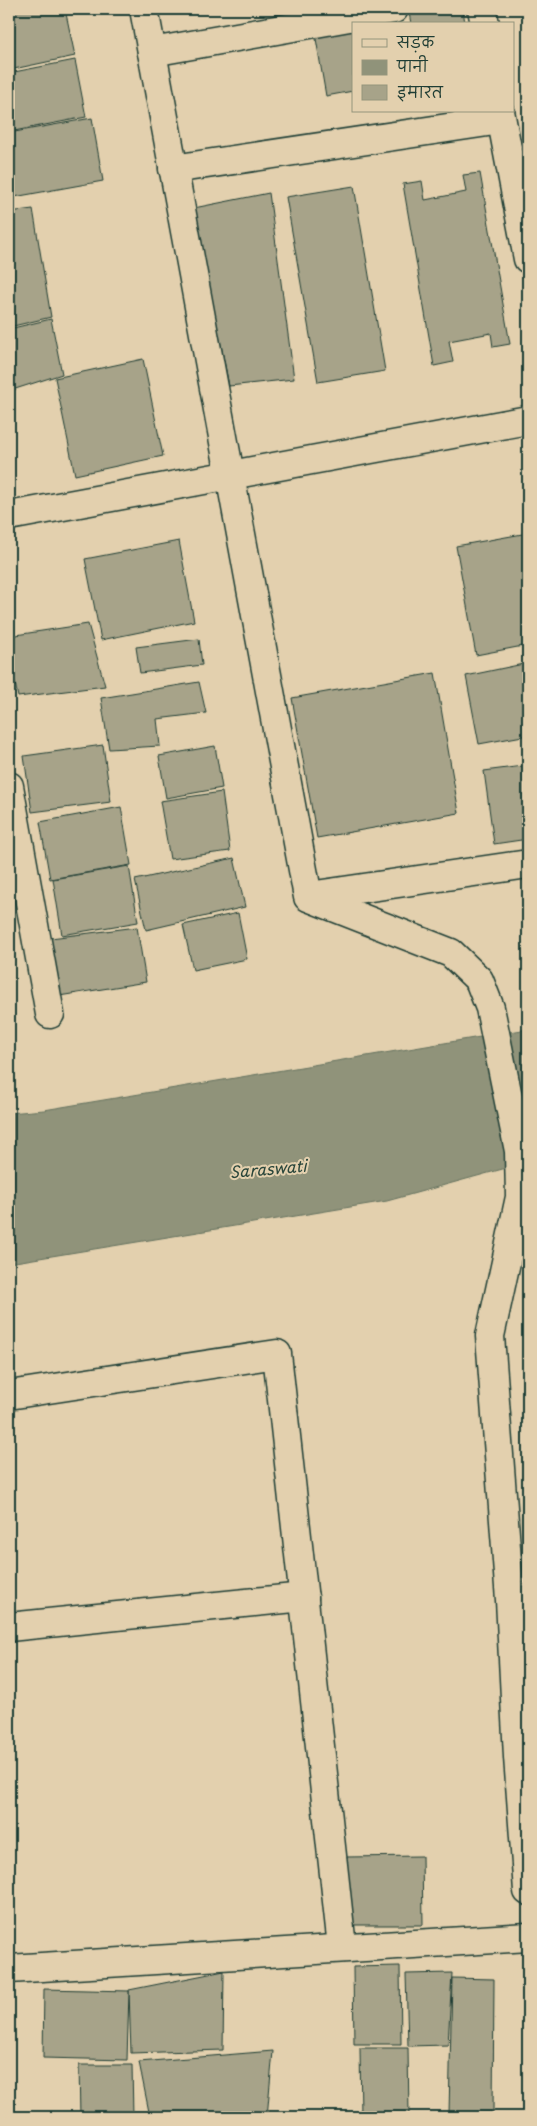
<svg xmlns="http://www.w3.org/2000/svg" width="537" height="2126" viewBox="0 0 537 2126" font-family="'Playpen Sans','Playpen Sans Deva',sans-serif">
  <style>
    .water { fill: #90937a; stroke: #63715e }
    .building { fill: #a7a389; stroke: #1f3d34 }
    .lines { fill: none; stroke-linecap: round; stroke-linejoin: round }
    .minor-casing { stroke: #1f3d34; stroke-width: 31 }
    .minor { stroke: #e3d0ae; stroke-width: 28 }
    .labels { text-anchor: middle; dominant-baseline: central; stroke-width: 4; stroke-linejoin: round; paint-order: stroke }
    .water-label { font-size: 16px; font-style: italic; fill: #2a463b; stroke: #e3d0ae }
  </style>
  <rect width="100%" height="100%" fill="#e3d0ae"/>
  <filter id="ink" filterUnits="userSpaceOnUse"><feTurbulence type="fractalNoise" baseFrequency=".02" numOctaves="2"/><feDisplacementMap in="SourceGraphic" scale="10" xChannelSelector="R" yChannelSelector="G"/><feConvolveMatrix kernelMatrix="1 2 1 2 8 2 1 2 1" color-interpolation-filters="sRGB"/></filter>
  <g filter="url(#ink)">
    <path class="water" d="M528 1029V1162L387 1201 9 1263V1113L44 1110Z"/>
    <g class="building">
      <path d="M9 9H65L75 56 9 70Z"/>
      <path d="M432 9H463L465 24H411L409 12Z"/>
      <path d="M353 26V91L326 96 315 33Z"/>
      <path d="M75 60 86 117 9 132V73Z"/>
      <path d="M92 118 103 181 14 197 9 168V133Z"/>
      <path d="M480 173 510 344 493 347 491 333 449 341 453 362 434 366 403 184 422 181 425 200 466 192 463 175Z"/>
      <path d="M354 186 385 371 318 382 286 197Z"/>
      <path d="M269 193 294 379 229 386 194 208Z"/>
      <path d="M33 209 51 317 9 327V212Z"/>
      <path d="M51 319 62 374 9 391V329Z"/>
      <path d="M143 359 163 456 75 475 55 378Z"/>
      <path d="M528 533V645L476 655 456 546Z"/>
      <path d="M179 541 194 621 101 640 85 559Z"/>
      <path d="M88 624 105 686 18 697 9 656V636Z"/>
      <path d="M199 639 202 665 140 673 136 647Z"/>
      <path d="M528 663V735L479 744 466 676Z"/>
      <path d="M435 673 459 813 317 838 292 698Z"/>
      <path d="M199 682 206 713 157 719 160 746 109 749 101 698Z"/>
      <path d="M103 745 111 802 32 812 24 756Z"/>
      <path d="M215 746 222 788 166 798 159 756Z"/>
      <path d="M523 766 528 802V839L494 844 484 771Z"/>
      <path d="M222 792 230 851 170 859 160 801Z"/>
      <path d="M121 807 131 865 50 879 40 822Z"/>
      <path d="M234 858 245 907 146 930 135 880Z"/>
      <path d="M129 866 138 922 62 935 53 879Z"/>
      <path d="M238 913 247 959 193 970 183 925Z"/>
      <path d="M137 927 146 982 59 996 43 939Z"/>
      <path d="M422 1856 423 1925H346V1857Z"/>
      <path d="M400 1966 401 2044H354L353 1967Z"/>
      <path d="M224 1971 223 2050 131 2053 129 1990Z"/>
      <path d="M452 1973 448 2045 408 2046 406 1974Z"/>
      <path d="M452 1978 494 1979 493 2113 449 2114Z"/>
      <path d="M44 1989 129 1991 127 2060 43 2058Z"/>
      <path d="M360 2048H408L409 2117H361Z"/>
      <path d="M273 2051 267 2117H150L139 2062Z"/>
      <path d="M79 2065H132L133 2117H80Z"/>
    </g>
    <g class="lines">
      <g class="minor-casing">
        <g id="minor">
          <path d="M144 9 308 897 451 953 479 980 490 1008 519 1151 520 1197 490 1336 510 1600 518 1757 528 1891"/>
          <path d="M482 9 485 24"/>
          <path d="M152 52 394 9"/>
          <path d="M500 111 528 259"/>
          <path d="M173 169 501 120"/>
          <path d="M9 516 528 420"/>
          <path d="M9 786 50 1014"/>
          <path d="M309 896 528 864"/>
          <path d="M9 1395 277 1354 342 1947"/>
          <path d="M9 1627 304 1597"/>
          <path d="M9 1969 528 1937"/>
        </g>
      </g>
      <use href="#minor" class="minor"/>
    </g>
  </g>
  <g class="labels">
    <g class="water-label">
      <text transform="translate(268 1168) rotate(-5)">Saraswati</text>
    </g>
  </g>
  <rect width="537" height="2126" fill="none" stroke="#e3d0ae" stroke-width="30"/>
  <rect x="15" y="15" width="507" height="2096" fill="none" stroke="#1f3d34" stroke-width="2" filter="url(#ink)"/>
  <rect x="352" y="22" width="162" height="90" fill="#e3d0ae" stroke="#95957d"/>
  <rect x="362" y="39" width="25" height="8" fill="#e3d0ae" stroke="#95957d"/>
  <text x="397" y="48" font-size="15" fill="#1f3d34">सड़क</text>
  <rect x="362" y="60" width="25" height="15" fill="#90937a" stroke="#95957d"/>
  <text x="397" y="72" font-size="15" fill="#1f3d34">पानी</text>
  <rect x="362" y="85" width="25" height="15" fill="#a7a389" stroke="#95957d"/>
  <text x="397" y="98" font-size="15" fill="#1f3d34">इमारत</text>
</svg>
